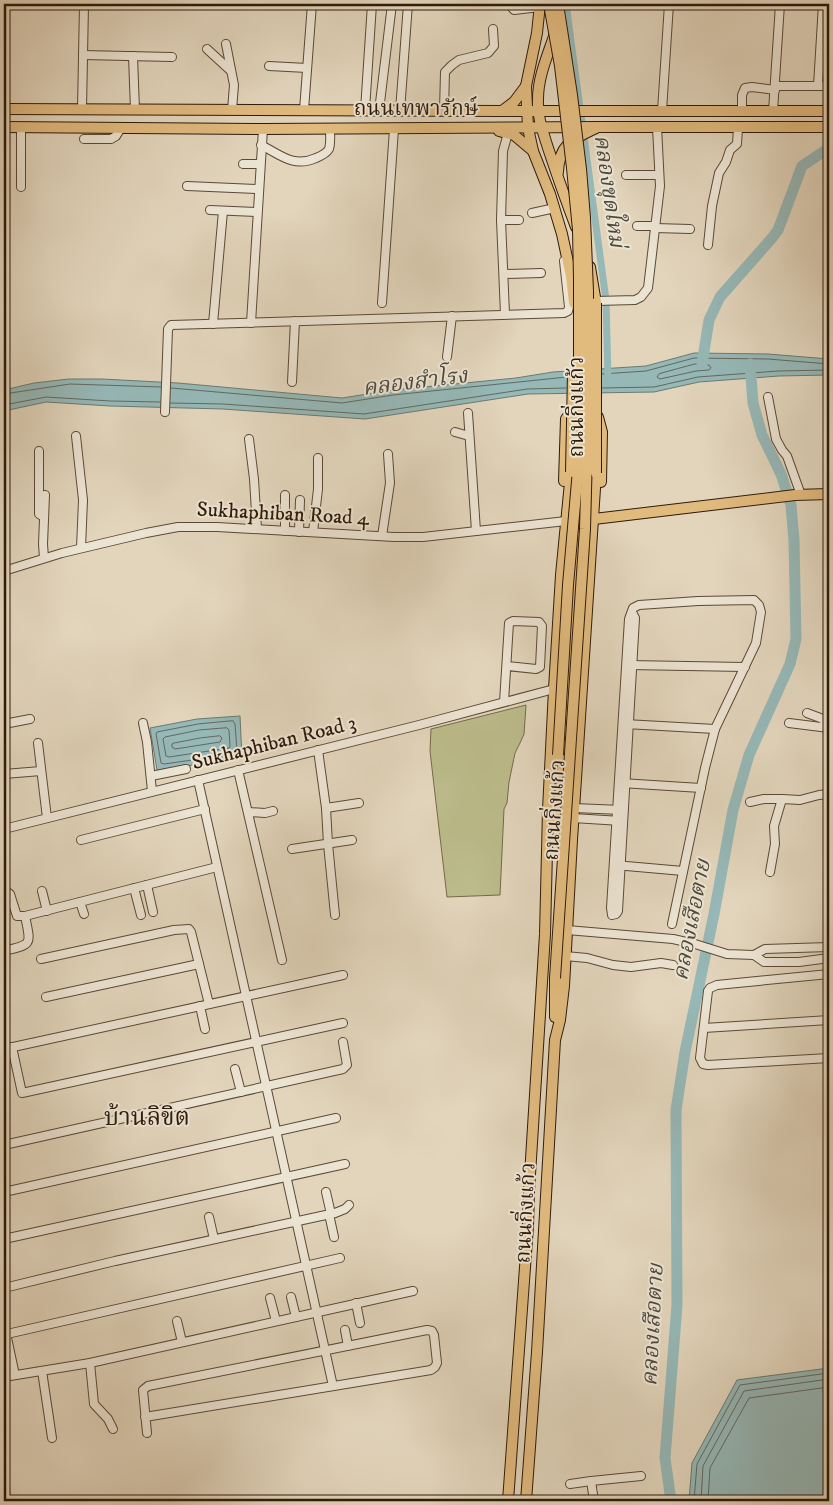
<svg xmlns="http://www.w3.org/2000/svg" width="833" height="1505" viewBox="0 0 833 1505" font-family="'IM FELL DW Pica','Noto Serif Thai',serif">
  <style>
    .green { fill: #bcbb8b; stroke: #756a4a }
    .water { fill: #96b8b7; stroke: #6c7971 }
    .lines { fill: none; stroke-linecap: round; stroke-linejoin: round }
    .shore { stroke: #626960; stroke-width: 1 }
    .canal { stroke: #96b8b7; stroke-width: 7 }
    .river { stroke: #96b8b7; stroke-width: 11 }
    .minor-casing { stroke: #5b4936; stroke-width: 10 }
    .major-casing { stroke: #2e1a09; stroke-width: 12 }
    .minor { stroke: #ece4d3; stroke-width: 8 }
    .major { stroke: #e1ba7e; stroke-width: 10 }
    .major-bridge-casing { stroke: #2e1a09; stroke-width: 12; stroke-linecap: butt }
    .major-bridge { stroke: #e1ba7e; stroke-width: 10 }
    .labels { text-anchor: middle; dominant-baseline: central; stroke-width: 4; stroke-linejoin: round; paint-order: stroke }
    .street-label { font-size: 21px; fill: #2e1a09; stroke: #ece4d3 }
    .water-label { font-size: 22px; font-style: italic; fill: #4d493d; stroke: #ece4d3 }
    .quarter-label { font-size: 24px; fill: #2e1a09; stroke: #ece4d3 }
  </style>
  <rect width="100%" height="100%" fill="#e2d5bc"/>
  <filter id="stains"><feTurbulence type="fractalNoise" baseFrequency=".004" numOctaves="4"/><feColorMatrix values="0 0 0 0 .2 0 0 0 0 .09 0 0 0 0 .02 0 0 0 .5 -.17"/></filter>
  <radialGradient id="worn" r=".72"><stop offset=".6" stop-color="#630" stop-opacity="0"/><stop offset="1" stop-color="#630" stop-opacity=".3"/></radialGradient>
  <path class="green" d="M526 705 524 734 520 743 515 753 509 782 507 803 504 809 500 895 447 897 430 751 431 729Z"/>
  <g class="water">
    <path d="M694 353 768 354 829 359V375L779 376 699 382 654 392 528 394 365 419 223 409 110 406 46 402 4 411V390L34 383 69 379H102L178 383 342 398 393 390 516 378 553 372 646 366Z"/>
    <path d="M240 716 242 758 157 770 150 728 197 719Z"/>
    <path d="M829 1368V1501H689L692 1463 737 1380Z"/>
  </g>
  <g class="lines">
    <g class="shore">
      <path d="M695 364 709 365 711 368 709 370 696 371 660 379 657 377 659 374Z"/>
      <path d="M602 374 646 371 694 358 768 359 829 364"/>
      <path d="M171 388 342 403 393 395 567 377"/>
      <path d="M602 388 654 387 698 377 778 371 829 370"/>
      <path d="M4 394 70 384 161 387"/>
      <path d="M170 403 223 404 364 414 527 389 566 388"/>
      <path d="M4 405 46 397 110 401 160 402"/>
      <path d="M233 721 235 724 237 751 235 754 164 764 161 763 156 734 157 732 198 724Z"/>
      <path d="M227 728 229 730 230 746 229 748 169 757 166 756 163 739 165 737 199 730Z"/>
      <path d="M220 736 222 738 220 742 175 749 172 747V744L174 743 200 738Z"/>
      <path d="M694 1501 697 1464 740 1385 829 1373"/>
      <path d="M701 1501 703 1466 744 1391 829 1379"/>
      <path d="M708 1501 710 1468 749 1398 829 1387"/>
    </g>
    <path class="canal" d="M566 4 606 300 608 378"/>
    <g class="river">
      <path d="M702 364 709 320 720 297 772 238 778 230 802 166 829 148"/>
      <path d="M4 1481 6 1501"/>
      <path d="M671 1501 665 1458 677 1305 676 1110 685 1052 714 914 733 810 749 755 790 664 796 639 794 540 791 505 781 474 762 435 753 403 750 364"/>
    </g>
    <g class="minor-casing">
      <g id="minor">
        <path d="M509 4 514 10 540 7"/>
        <path d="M226 44 234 85 232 110"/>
        <path d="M207 49 231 71"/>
        <path d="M83 55 172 57"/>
        <path d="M133 56 135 110"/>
        <path d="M269 66 307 68"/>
        <path d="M776 86H829"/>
        <path d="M818 86 823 4"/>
        <path d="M82 109 84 4"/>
        <path d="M304 110 312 4"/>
        <path d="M365 110 372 4"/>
        <path d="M379 111 392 4"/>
        <path d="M400 111 408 4"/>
        <path d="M444 111 445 72 452 65 459 60 488 53 494 46 493 29"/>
        <path d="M662 111 669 4"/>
        <path d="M742 111V95L745 88 752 87 775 90"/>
        <path d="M773 111 780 4"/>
        <path d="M21 127V187"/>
        <path d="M84 139H111L116 136 121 128"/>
        <path d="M261 145C281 155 293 168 316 158 321 156 326 154 329 149 331 143 330 134 330 129"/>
        <path d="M243 164H260"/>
        <path d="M626 175H659"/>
        <path d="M187 186 258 189"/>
        <path d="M210 210 257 212"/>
        <path d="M532 213 555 208"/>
        <path d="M501 220H519"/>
        <path d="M637 226H655"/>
        <path d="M655 228 690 229"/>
        <path d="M708 245 712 206 719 173 726 162 730 150 737 144 738 128"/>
        <path d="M504 274 541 273"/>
        <path d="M596 301 635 300 641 297 648 288 660 186 657 127"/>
        <path d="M382 303 394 129"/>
        <path d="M505 314 501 220 503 151 508 133"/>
        <path d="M251 323 263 129"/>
        <path d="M213 324 223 211"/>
        <path d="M447 357 452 316"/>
        <path d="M292 382 295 321"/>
        <path d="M768 397 776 439 782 450 787 456 801 495"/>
        <path d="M165 412 168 329 171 325 564 313 568 311 569 307 564 261"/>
        <path d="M468 413 476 531"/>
        <path d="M455 432 469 436"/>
        <path d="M76 436 83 500 81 548"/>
        <path d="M249 439 254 479 257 529"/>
        <path d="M39 451V514L44 517"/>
        <path d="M285 531V495"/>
        <path d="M299 532 300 500"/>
        <path d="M313 532 318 489V458"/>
        <path d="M382 536 390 483 388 454"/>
        <path d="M44 558 43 544 45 495"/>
        <path d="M4 571 62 553 146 533 178 527H217L394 537H423L566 521"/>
        <path d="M632 612 635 618 618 911 616 914 612 915 611 908 629 619 633 608 639 605 698 601 754 600 759 605 761 612 756 643 715 729 705 768 672 924"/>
        <path d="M628 665 745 667"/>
        <path d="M504 702 509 623 513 621 539 622 542 626 540 667 536 669 507 666"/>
        <path d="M807 713 823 719 827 728"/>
        <path d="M143 723 147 742 152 791"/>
        <path d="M789 723 829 728"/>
        <path d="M4 724 30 719"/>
        <path d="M625 724 715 729"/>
        <path d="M38 743 47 818"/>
        <path d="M318 750 326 808 328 844 335 915"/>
        <path d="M238 770 282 960"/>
        <path d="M4 774 41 771"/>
        <path d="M151 776 186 769"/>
        <path d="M198 780 333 1386"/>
        <path d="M621 783 701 788"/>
        <path d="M750 802 764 799H782"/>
        <path d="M326 808 359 803"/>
        <path d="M574 808 622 810"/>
        <path d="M248 812 265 813 273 811"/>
        <path d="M573 818 621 821"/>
        <path d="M4 829 419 725 554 689"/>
        <path d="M81 840 205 809"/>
        <path d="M292 849 352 840"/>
        <path d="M615 865 683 871"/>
        <path d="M770 872 775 844 774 826 782 799 800 800 819 795 829 794"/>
        <path d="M147 885 153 912"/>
        <path d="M134 888 141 915"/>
        <path d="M4 891 7 892 10 894 17 916H25L217 867"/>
        <path d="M42 891 47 911"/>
        <path d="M80 902 84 914"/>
        <path d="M567 930 673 939 695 944 727 954 754 955 764 962H799L829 958"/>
        <path d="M4 951C33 944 31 945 25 916"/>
        <path d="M754 955 765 949 829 947"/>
        <path d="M565 956 587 958 613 965 631 967 661 963 673 965"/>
        <path d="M41 959 174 930 189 929 191 932 209 1004"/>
        <path d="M829 974 717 985 710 988 708 991 700 1058 703 1064 708 1065 829 1058"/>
        <path d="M46 997 199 964"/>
        <path d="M200 1006 205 1029"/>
        <path d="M704 1028 829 1020"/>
        <path d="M12 1047 22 1093 343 1023"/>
        <path d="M4 1049 343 975"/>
        <path d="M235 1069 241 1092"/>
        <path d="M4 1145 343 1069 347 1065 343 1042"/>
        <path d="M4 1192 336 1118"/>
        <path d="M326 1192 331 1214"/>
        <path d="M329 1214 334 1237"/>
        <path d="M209 1217 214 1239"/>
        <path d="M4 1239 345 1164"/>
        <path d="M4 1288 115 1261 335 1213 345 1209 349 1205"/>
        <path d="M291 1297 296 1317"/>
        <path d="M270 1298 276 1321"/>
        <path d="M356 1303 360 1323"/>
        <path d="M177 1321 182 1342"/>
        <path d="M4 1324 15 1375"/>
        <path d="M345 1330 348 1346"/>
        <path d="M7 1334 340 1258"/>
        <path d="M90 1363 94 1404 108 1419 113 1429"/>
        <path d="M42 1371 52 1438"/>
        <path d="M4 1377 90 1363 413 1291"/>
        <path d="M145 1417 431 1370 435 1367 437 1363 434 1335 432 1331 427 1330 148 1386 143 1390 147 1433"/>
        <path d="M591 1481 594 1501"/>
        <path d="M570 1484 591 1481 641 1476"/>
      </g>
    </g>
    <g class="major-casing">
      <g id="major">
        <path d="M540 4 537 33 526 86 528 128 533 151 550 194 562 234 571 276 574 303"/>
        <path d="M555 33C548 55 538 76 538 99 537 116 543 132 548 148 557 175 566 201 576 227"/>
        <path d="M4 109 502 111H829"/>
        <path d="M502 111 514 102 526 86"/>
        <path d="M4 127 263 129 599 127H829"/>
        <path d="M499 131 514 135 533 151"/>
        <path d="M558 172C559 144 573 139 596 128"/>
        <path d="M590 267 596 303"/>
        <path d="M598 417 602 432 601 482"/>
        <path d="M564 481 566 419 571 412H578"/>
        <path d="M594 519 795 495 829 494"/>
        <path d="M549 826 558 807 561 789 580 522 575 507"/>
        <path d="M555 1017V978"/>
        <path d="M508 1501 528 1226 529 1191 545 934 548 810 554 689 561 575 571 472"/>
        <path d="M526 1501 537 1352 555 1040 560 1020 564 986 572 840 596 473"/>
      </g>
    </g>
    <use href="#minor" class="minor"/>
    <use href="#major" class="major"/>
    <g class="major-bridge-casing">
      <g id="major-bridge">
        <path d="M549 4 560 66 572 168 578 230 579 279V458L568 585 558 755"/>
        <path d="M596 303V473"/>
        <path d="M571 472 573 373"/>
        <path d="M555 978 585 529 588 416V291L585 218 581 169 572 95 558 4"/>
      </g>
    </g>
    <use href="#major-bridge" class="major-bridge"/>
  </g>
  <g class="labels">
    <g class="street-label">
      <text x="416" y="109">ถนนเทพารักษ์</text>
      <text transform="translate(577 407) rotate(-90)">ถนนกิ่งแก้ว</text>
      <text transform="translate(283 514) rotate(3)">Sukhaphiban Road 4</text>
      <text transform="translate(274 743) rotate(-14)">Sukhaphiban Road 3</text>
      <text transform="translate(555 810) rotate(-86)">ถนนกิ่งแก้ว</text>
      <text transform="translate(526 1213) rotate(-87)">ถนนกิ่งแก้ว</text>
    </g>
    <g class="water-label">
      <text transform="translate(609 191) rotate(82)">คลองขุดใหม่</text>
      <text transform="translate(415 382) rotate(-7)">คลองสำโรง</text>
      <text transform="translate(692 920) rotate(-79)">คลองเสือตาย</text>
      <text transform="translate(653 1325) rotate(-87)">คลองเสือตาย</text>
    </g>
    <g class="quarter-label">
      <text x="147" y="1118">บ้านลิขิต</text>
    </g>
  </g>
  <rect width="833" height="1505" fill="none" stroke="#e2d5bc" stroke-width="20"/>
  <rect x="5" y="5" width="823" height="1495" fill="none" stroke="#2e1a09" stroke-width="2.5"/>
  <rect x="10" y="10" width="813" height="1485" fill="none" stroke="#2e1a09"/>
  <rect width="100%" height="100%" filter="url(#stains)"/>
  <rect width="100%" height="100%" fill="url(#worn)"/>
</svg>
